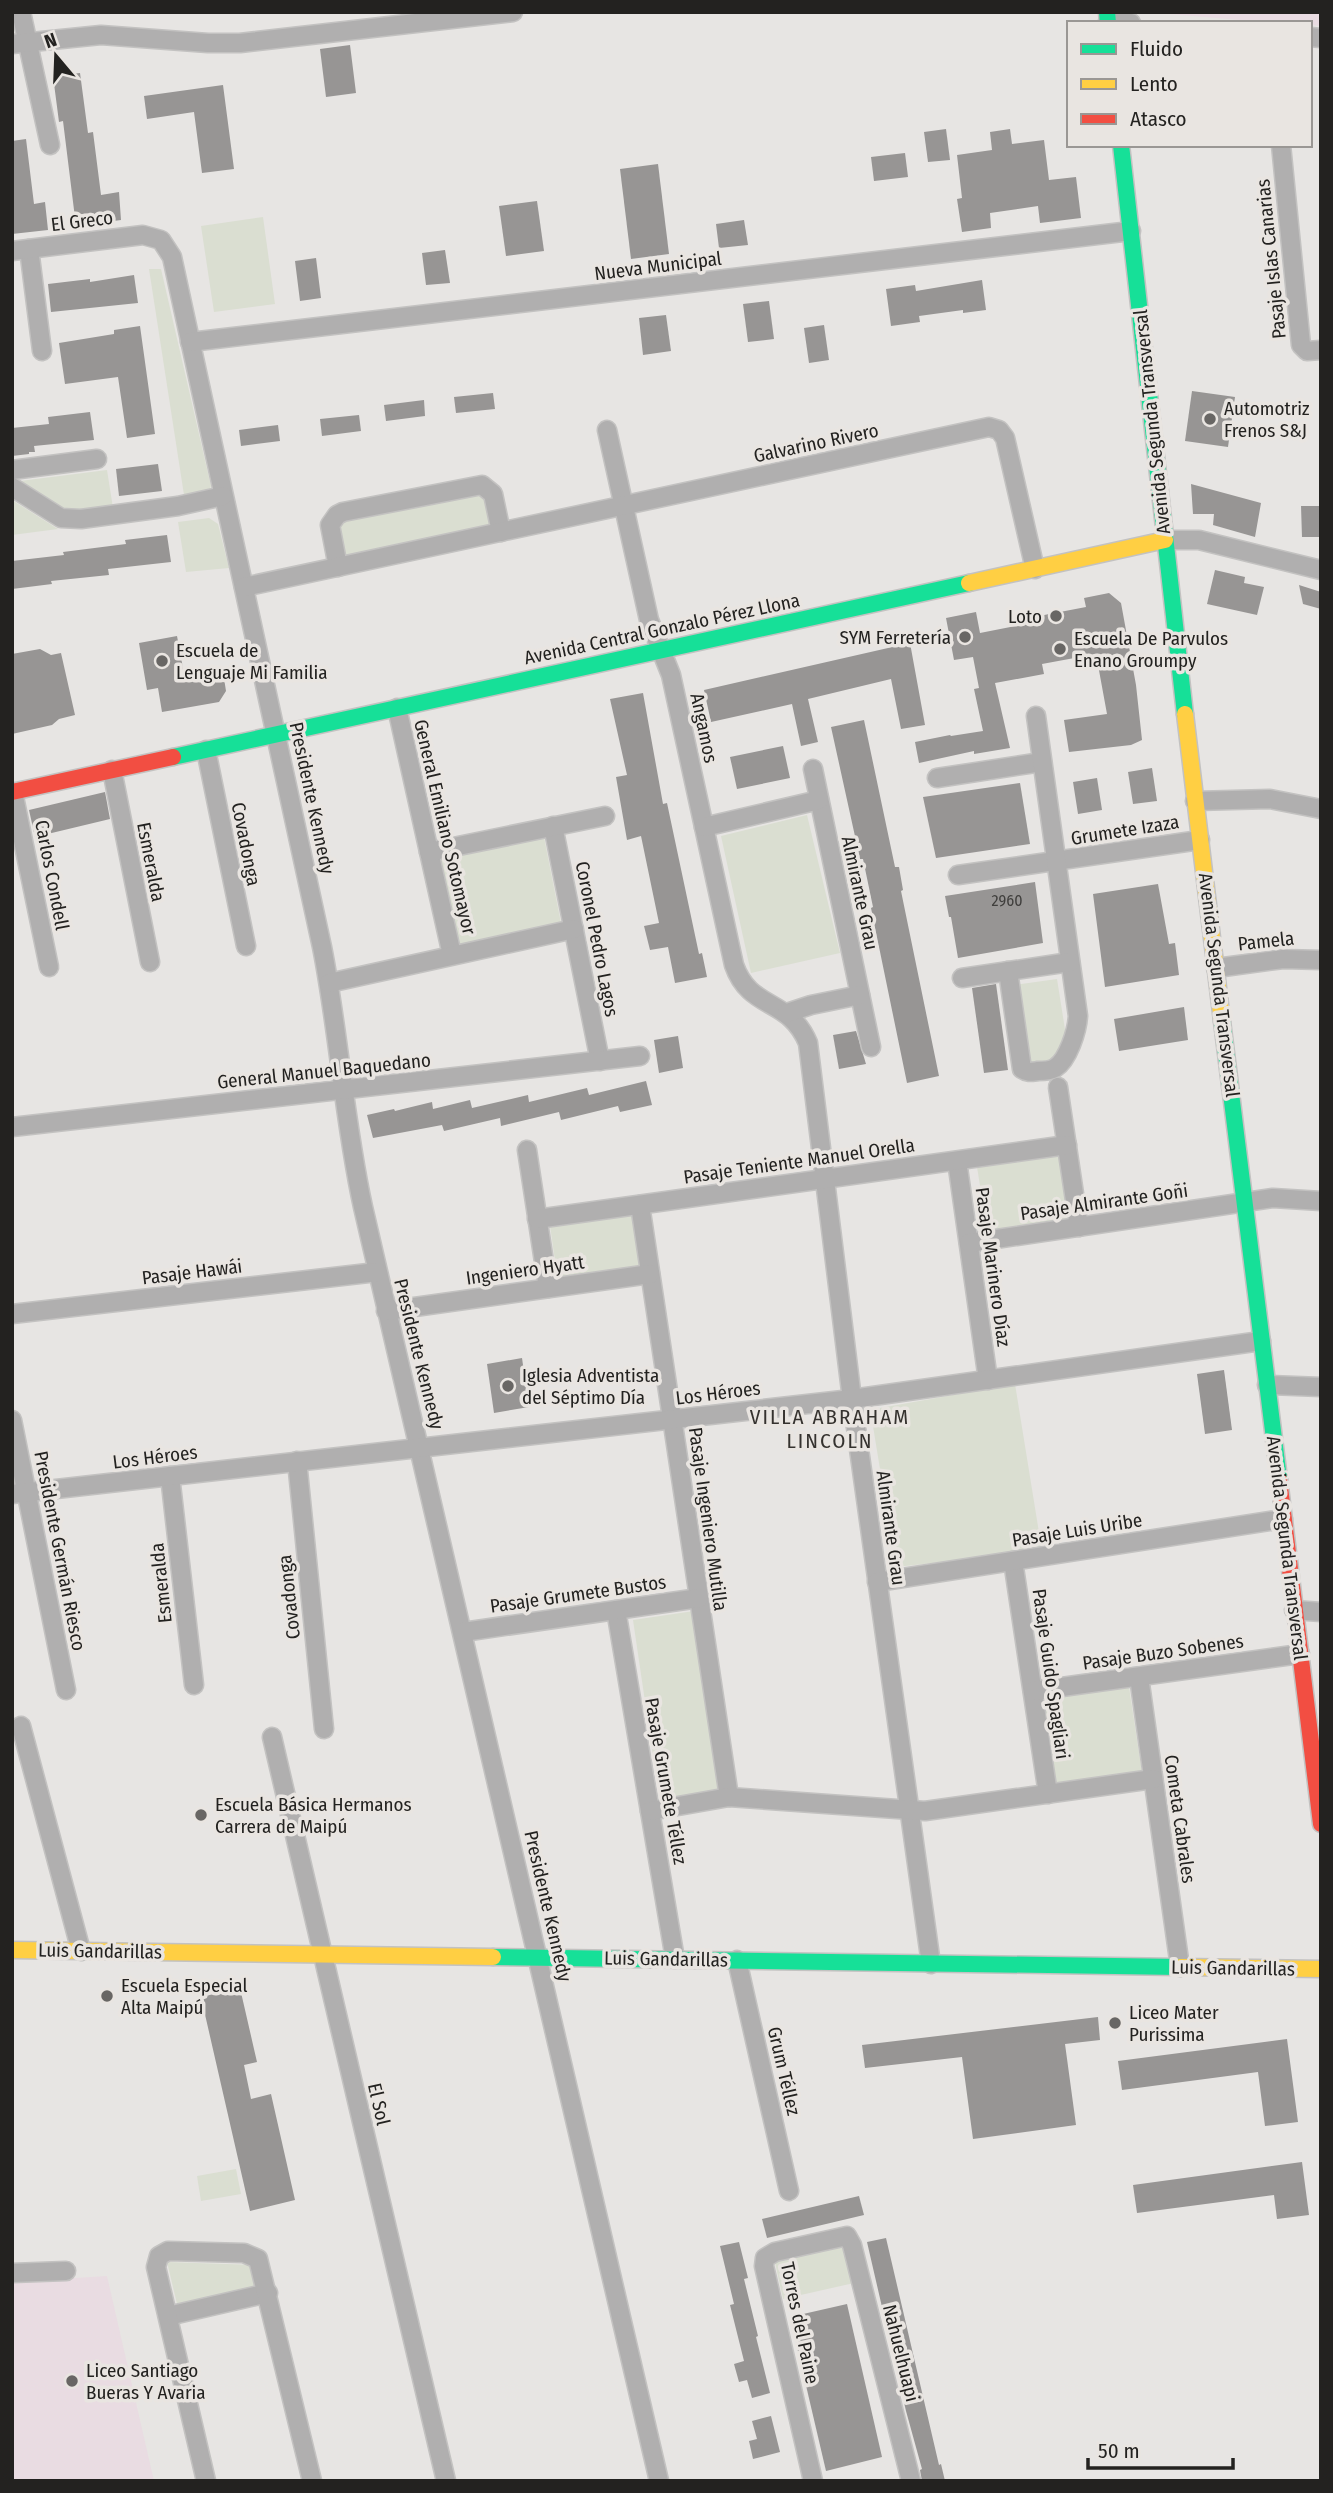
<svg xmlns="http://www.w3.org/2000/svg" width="1333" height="2493" viewBox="0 0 1333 2493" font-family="'Fira Sans Condensed',sans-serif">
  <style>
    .education { fill: #e9dce2 }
    .green { fill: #daded1 }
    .building { fill: #979594 }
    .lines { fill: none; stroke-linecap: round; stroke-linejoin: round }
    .street-casing { stroke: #c3c2c1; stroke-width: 21 }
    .fast-casing { stroke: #c3c2c1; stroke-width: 19 }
    .slow-casing { stroke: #c3c2c1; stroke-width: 19 }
    .jam-casing { stroke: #c3c2c1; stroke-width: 19 }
    .street { stroke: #b0afaf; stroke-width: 18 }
    .fast { stroke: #16e098; stroke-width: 16 }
    .slow { stroke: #ffcf43; stroke-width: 16 }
    .jam { stroke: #f24e42; stroke-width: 16 }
    .poi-dot { fill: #686664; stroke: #e9e5e1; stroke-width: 2.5 }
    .labels { text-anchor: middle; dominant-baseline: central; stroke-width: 7; stroke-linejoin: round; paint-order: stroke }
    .number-label { font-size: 16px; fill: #403f3d }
    .street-label { font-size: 19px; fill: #232220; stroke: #e9e5e1 }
    .poi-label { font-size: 19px; fill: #232220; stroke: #e9e5e1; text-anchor: start }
    .neighbourhood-label { font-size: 21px; letter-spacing: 2px; fill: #35322f; stroke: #e9e5e1 }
  </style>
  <rect width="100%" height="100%" fill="#e7e5e3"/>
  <g class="education">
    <path d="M1146 12H1321V26L1310 25V23H1275Z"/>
    <path d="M107 2276 154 2481H12V2282Z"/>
  </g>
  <g class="green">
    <path d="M263 217 275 304 214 312 201 226Z"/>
    <path d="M149 269H161L211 486 209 492 184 495Z"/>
    <path d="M107 470 113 508 74 515 56 507 20 481Z"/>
    <path d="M477 490 485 496 492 523 484 532 353 559 342 555 337 531 349 517Z"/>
    <path d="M12 500 58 529 12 535Z"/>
    <path d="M209 518 218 524 229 568 186 572 178 522Z"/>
    <path d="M807 815 840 953 751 973 721 836Z"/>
    <path d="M544 837 562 928 458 950 438 861Z"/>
    <path d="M1057 979 1067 1042 1052 1064 1027 1068 1015 985Z"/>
    <path d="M1059 1153 1070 1221 988 1235 977 1167Z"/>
    <path d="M636 1214 646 1269 558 1281 550 1226Z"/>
    <path d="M1015 1384 1042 1551 896 1567 872 1420 880 1408Z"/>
    <path d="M694 1611 724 1790 660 1803 633 1620Z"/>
    <path d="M1129 1687 1142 1772 1052 1785 1039 1700Z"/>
    <path d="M236 2169 241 2194 201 2201 197 2176Z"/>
    <path d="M845 2242 854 2283 783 2299 774 2258Z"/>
    <path d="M167 2262 256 2265 262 2290 178 2308Z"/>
  </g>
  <g class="building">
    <path d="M350 45 356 93 326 97 320 49Z"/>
    <path d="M80 73 88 133 93 132 101 195 119 192 121 220 76 226 63 121 59 122 53 76Z"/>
    <path d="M223 85 234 169 202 173 194 112 147 119 144 96Z"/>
    <path d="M946 129 950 160 928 162 924 132Z"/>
    <path d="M1010 129 1012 144 1044 140 1049 180 1076 177 1081 218 1040 223 1038 206 990 213 991 228 962 232 957 199 962 198 957 155 992 150 990 132Z"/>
    <path d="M26 139 34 204 45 202 48 230 12 234V141Z"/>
    <path d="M905 153 908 177 874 181 871 157Z"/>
    <path d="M658 164 669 254 631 259 620 169Z"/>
    <path d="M537 201 544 251 506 256 499 206Z"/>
    <path d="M744 220 748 245 719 248 716 224Z"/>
    <path d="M445 250 450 283 426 285 422 253Z"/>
    <path d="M316 258 321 298 300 301 295 261Z"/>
    <path d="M134 275 138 303 51 312 48 284 90 279V282Z"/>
    <path d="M982 280 986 310 963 313V310L919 316 920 322 891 326 886 289 915 285 916 291Z"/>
    <path d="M769 301 774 339 748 342 743 304Z"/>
    <path d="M666 315 671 351 643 355 639 318Z"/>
    <path d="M824 325 829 360 809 363 804 328Z"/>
    <path d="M140 326 155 434 127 438 118 377 65 384 59 343 114 334V330Z"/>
    <path d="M1192 391 1235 397 1228 447 1185 441Z"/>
    <path d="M493 393 495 409 456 413 454 397Z"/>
    <path d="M424 400 425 416 386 421 384 405Z"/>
    <path d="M90 412 94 440 34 446 35 452H29V454L12 456V428L49 424 48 417Z"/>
    <path d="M359 415 361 431 322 436 320 419Z"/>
    <path d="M278 425 280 441 241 446 239 430Z"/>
    <path d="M158 464 162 491 119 496 116 469Z"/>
    <path d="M1191 484 1261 503 1255 537 1213 525 1214 514H1193Z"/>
    <path d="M1301 506H1321V537H1302Z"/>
    <path d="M167 535 171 562 108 569 109 575 51 581 52 584 12 589V561L64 555 63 552 126 544 125 540Z"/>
    <path d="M1215 570 1245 577 1244 583 1264 587 1257 615 1207 604Z"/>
    <path d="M1299 585 1321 592V609L1303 604Z"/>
    <path d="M1109 593 1121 603 1136 685 1142 740 1131 745 1069 752 1064 720 1107 714 1096 654 1042 664 1044 674 995 683 1010 748 974 754V751L919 763 915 742 950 735 951 736 983 731 974 689 979 688 973 657 954 660 946 618 976 612 980 633 1040 621 1039 616 1086 607 1084 598Z"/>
    <path d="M177 636 185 679 223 672 226 691 219 702 162 712 158 688 147 690 139 643Z"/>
    <path d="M910 643 925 725 901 729 891 679 808 699 818 742 801 746 792 704 711 722 704 690Z"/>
    <path d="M40 649 51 655 61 653 75 715 59 719 52 725 12 734V654Z"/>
    <path d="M643 693 663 804 667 803 699 954 702 953 707 977 675 983 668 947 650 950 644 926 659 923 641 836 627 840 616 777 627 775 610 699Z"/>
    <path d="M864 720 895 867H899L903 890 901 891 939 1076 907 1083 871 908 873 907 863 859H860L831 727Z"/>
    <path d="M783 746 790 778 737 789 730 757Z"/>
    <path d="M1152 768 1157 801 1133 804 1128 772Z"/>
    <path d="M1097 778 1102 810 1078 814 1073 782Z"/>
    <path d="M1020 783 1030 844 936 858 923 797Z"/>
    <path d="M105 792 110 819 35 837 29 810Z"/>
    <path d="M1035 882 1043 943 958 958 951 917H949L945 896Z"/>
    <path d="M1158 884 1169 944 1175 943 1179 975 1105 987 1093 894Z"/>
    <path d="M996 984 1008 1070 984 1073 972 988Z"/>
    <path d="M1184 1007 1188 1040 1119 1051 1114 1019Z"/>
    <path d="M856 1031 866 1064 839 1069 833 1035Z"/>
    <path d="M678 1036 683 1068 659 1073 654 1040Z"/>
    <path d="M646 1081 652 1105 620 1112 618 1106 561 1120 559 1112 501 1126 500 1118 444 1131 442 1125 373 1138 367 1115 394 1109 395 1111 432 1102 433 1109 470 1100 472 1108 528 1095 529 1102 587 1088 589 1095Z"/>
    <path d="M522 1358 529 1407 494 1413 487 1364Z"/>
    <path d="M1224 1370 1232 1430 1205 1434 1197 1374Z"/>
    <path d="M240 1988 257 2062 244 2065 251 2099 271 2094 295 2200 250 2211 201 1997Z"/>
    <path d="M1098 2017 1100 2040 1065 2044 1076 2125 973 2139 962 2057 865 2068 862 2045Z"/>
    <path d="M1287 2039 1298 2122 1265 2126 1258 2072 1122 2090 1118 2061Z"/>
    <path d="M1302 2162 1309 2215 1277 2219 1274 2195 1137 2213 1133 2185Z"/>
    <path d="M859 2196 864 2215 767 2238 762 2219Z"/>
    <path d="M886 2238 939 2465 941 2464 945 2481H922L920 2470 922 2469 906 2411 867 2242Z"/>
    <path d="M739 2242 748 2278 744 2279 758 2336 756 2337 770 2393 752 2398 747 2380 739 2382 734 2364 744 2361 730 2305 734 2304 720 2246Z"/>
    <path d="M847 2304 882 2457 826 2471 790 2317Z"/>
    <path d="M771 2416 780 2452 753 2459 749 2441 757 2439 752 2421Z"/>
  </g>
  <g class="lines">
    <g class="street-casing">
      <g id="street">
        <path d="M21 12 50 145"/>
        <path d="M1108 21 1131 23"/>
        <path d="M1310 37 1321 38"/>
        <path d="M12 44 101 35 208 43H240L513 12"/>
        <path d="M1281 145 1301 345 1307 351 1321 350"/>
        <path d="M29 249 42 351"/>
        <path d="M12 251 143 235 161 240 172 257 322 947C339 1033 344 1121 363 1207L659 2481"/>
        <path d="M190 342 1131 231"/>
        <path d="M607 430 649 620 671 675 734 965C750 1011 789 997 808 1043L852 1399 931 1964"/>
        <path d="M12 470 97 459"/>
        <path d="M12 487 61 518 81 519 178 506 223 496"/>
        <path d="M1165 540H1199L1321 570"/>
        <path d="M338 567 330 525 337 515 343 512 482 485 493 494 501 532"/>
        <path d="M244 587 989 427 999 430 1005 438 1035 569"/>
        <path d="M397 708 452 955"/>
        <path d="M206 750 246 946"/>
        <path d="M813 769 871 1047"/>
        <path d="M112 770 150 962"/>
        <path d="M937 778 1042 762"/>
        <path d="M13 792 49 967"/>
        <path d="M1195 801 1270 799 1321 809"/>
        <path d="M553 826 600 1061"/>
        <path d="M704 827 819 800"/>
        <path d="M429 852 605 816"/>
        <path d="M958 875 1200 840"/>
        <path d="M1216 968 1283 959 1321 960"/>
        <path d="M1008 971 1022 1069C1028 1073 1031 1072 1038 1071 1044 1071 1050 1071 1055 1068 1068 1060 1077 1031 1078 1016L1036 716"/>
        <path d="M962 978 1070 962"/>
        <path d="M329 983 574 929"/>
        <path d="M787 1013 811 1005 860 995"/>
        <path d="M1058 1087 1079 1227"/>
        <path d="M12 1127 640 1056"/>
        <path d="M527 1150 548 1288"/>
        <path d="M957 1161 988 1380"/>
        <path d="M640 1205 729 1797"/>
        <path d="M537 1219 1067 1145"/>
        <path d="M969 1243 1273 1198 1321 1201"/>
        <path d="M386 1311 650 1274"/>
        <path d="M12 1314 377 1272"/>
        <path d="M1267 1385 1321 1387"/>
        <path d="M12 1420 66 1690"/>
        <path d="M297 1461 324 1729"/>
        <path d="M170 1476 194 1685"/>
        <path d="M12 1494 852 1399 1261 1341"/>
        <path d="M1013 1561 1048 1794"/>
        <path d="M877 1582 1283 1519"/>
        <path d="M616 1610 675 1959"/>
        <path d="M1294 1610 1321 1612"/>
        <path d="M463 1632 699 1598"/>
        <path d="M1139 1677 1180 1967"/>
        <path d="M1033 1691 1300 1654"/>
        <path d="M21 1726 81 1951"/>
        <path d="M272 1737 446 2481"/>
        <path d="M650 1811 729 1797 925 1811 1153 1779"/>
        <path d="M737 1960 789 2191"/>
        <path d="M12 2273 66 2271"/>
        <path d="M168 2316 268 2293"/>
        <path d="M206 2481 156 2267 159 2256 168 2251 244 2253 258 2259 312 2481"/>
        <path d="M813 2481 764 2266 765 2258 775 2252 847 2236 852 2245 911 2481"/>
      </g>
    </g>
    <g class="fast-casing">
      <g id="fast">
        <path d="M1107 12 1108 23"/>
        <path d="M1121 145 1185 714"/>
        <path d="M173 757 969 583"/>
        <path d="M1222 1021 1279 1479"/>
        <path d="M493 1957 1180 1967"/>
      </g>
    </g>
    <g class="slow-casing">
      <g id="slow">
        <path d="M969 583 1165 540"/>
        <path d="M1185 714 1222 1021"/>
        <path d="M12 1950 493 1957"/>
        <path d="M1180 1967 1321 1969"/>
      </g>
    </g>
    <g class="jam-casing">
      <g id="jam">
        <path d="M12 792 173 757"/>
        <path d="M1279 1479 1321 1824"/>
      </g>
    </g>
    <use href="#street" class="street"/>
    <use href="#fast" class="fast"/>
    <use href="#slow" class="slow"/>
    <use href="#jam" class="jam"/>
  </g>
  <g class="poi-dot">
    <circle cx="1210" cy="419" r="7"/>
    <circle cx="1056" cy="616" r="7"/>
    <circle cx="965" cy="637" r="7"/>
    <circle cx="1060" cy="649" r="7"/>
    <circle cx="162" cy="661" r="7"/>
    <circle cx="508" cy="1386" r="7"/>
    <circle cx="201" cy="1815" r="7"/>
    <circle cx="107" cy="1996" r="7"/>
    <circle cx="1115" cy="2023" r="7"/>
    <circle cx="72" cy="2381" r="7"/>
  </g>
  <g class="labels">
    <g class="number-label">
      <text x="1007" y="900">2960</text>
    </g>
    <g class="street-label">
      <text transform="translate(82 221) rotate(-7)">El Greco</text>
      <text transform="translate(1271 259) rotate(-96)">Pasaje Islas Canarias</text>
      <text transform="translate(658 266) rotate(-7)">Nueva Municipal</text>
      <text transform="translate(1152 422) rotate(-96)">Avenida Segunda Transversal</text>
      <text transform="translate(816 443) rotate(-12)">Galvarino Rivero</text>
      <text transform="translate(662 629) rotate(-12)">Avenida Central Gonzalo Pérez Llona</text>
      <text transform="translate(704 728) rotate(78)">Angamos</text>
      <text transform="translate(312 798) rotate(78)">Presidente Kennedy</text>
      <text transform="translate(445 827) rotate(77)">General Emiliano Sotomayor</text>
      <text transform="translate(1125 830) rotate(-9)">Grumete Izaza</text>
      <text transform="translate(246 844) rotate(79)">Covadonga</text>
      <text transform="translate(151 862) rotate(79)">Esmeralda</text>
      <text transform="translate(52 875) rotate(79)">Carlos Condell</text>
      <text transform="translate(860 893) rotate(78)">Almirante Grau</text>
      <text transform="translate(597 939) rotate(79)">Coronel Pedro Lagos</text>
      <text transform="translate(1266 941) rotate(-6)">Pamela</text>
      <text transform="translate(1219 985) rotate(83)">Avenida Segunda Transversal</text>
      <text transform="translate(324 1071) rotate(-6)">General Manuel Baquedano</text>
      <text transform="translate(799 1161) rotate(-8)">Pasaje Teniente Manuel Orella</text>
      <text transform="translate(1104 1202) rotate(-8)">Pasaje Almirante Goñi</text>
      <text transform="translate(993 1267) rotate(82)">Pasaje Marinero Díaz</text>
      <text transform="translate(525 1270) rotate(-8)">Ingeniero Hyatt</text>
      <text transform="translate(192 1272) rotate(-7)">Pasaje Hawái</text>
      <text transform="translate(419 1354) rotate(76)">Presidente Kennedy</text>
      <text transform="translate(718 1393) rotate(-7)">Los Héroes</text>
      <text transform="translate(155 1457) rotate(-7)">Los Héroes</text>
      <text transform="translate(708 1519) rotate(82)">Pasaje Ingeniero Mutilla</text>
      <text transform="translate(891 1528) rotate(82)">Almirante Grau</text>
      <text transform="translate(1077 1530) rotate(-9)">Pasaje Luis Uribe</text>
      <text transform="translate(1287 1548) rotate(83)">Avenida Segunda Transversal</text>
      <text transform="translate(60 1551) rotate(79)">Presidente Germán Riesco</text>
      <text transform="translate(161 1583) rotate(-96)">Esmeralda</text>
      <text transform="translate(578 1594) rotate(-8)">Pasaje Grumete Bustos</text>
      <text transform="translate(289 1597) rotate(-96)">Covadonga</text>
      <text transform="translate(1163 1652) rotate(-8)">Pasaje Buzo Sobenes</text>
      <text transform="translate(1051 1674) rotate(82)">Pasaje Guido Spagliari</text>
      <text transform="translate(666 1781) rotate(80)">Pasaje Grumete Téllez</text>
      <text transform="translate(1180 1819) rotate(82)">Cometa Cabrales</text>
      <text transform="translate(548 1906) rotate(77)">Presidente Kennedy</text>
      <text transform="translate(100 1951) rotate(1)">Luis Gandarillas</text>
      <text transform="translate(666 1959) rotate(1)">Luis Gandarillas</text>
      <text transform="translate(1233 1968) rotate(1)">Luis Gandarillas</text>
      <text transform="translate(784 2071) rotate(77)">Grum Téllez</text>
      <text transform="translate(379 2104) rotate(77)">El Sol</text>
      <text transform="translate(800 2323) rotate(78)">Torres del Paine</text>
      <text transform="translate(901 2353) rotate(76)">Nahuelhuapi</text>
    </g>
    <g class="poi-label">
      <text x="1224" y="408">Automotriz<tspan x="1224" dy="22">Frenos S&amp;J</tspan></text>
      <text x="1042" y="616" text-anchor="end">Loto</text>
      <text x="951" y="637" text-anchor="end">SYM Ferretería</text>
      <text x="1074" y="638">Escuela De Parvulos<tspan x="1074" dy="22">Enano Groumpy</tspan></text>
      <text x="176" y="650">Escuela de<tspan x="176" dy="22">Lenguaje Mi Familia</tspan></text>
      <text x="522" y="1375">Iglesia Adventista<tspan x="522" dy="22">del Séptimo Día</tspan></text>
      <text x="215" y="1804">Escuela Básica Hermanos<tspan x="215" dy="22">Carrera de Maipú</tspan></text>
      <text x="121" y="1985">Escuela Especial<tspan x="121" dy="22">Alta Maipú</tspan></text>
      <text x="1129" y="2012">Liceo Mater<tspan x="1129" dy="22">Purissima</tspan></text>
      <text x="86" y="2370">Liceo Santiago<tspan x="86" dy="22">Bueras Y Avaria</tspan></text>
    </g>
    <g class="neighbourhood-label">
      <text x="830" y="1417">VILLA ABRAHAM<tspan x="830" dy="24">LINCOLN</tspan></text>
    </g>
  </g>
  <rect width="1333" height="2493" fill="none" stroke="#232220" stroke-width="28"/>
  <rect x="1067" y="21" width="245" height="126" fill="#e9e5e1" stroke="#9a9794" stroke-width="2"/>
  <rect x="1081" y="44" width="35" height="10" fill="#16e098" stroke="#9a9794" stroke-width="2"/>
  <text x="1130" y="56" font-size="21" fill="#232220">Fluido</text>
  <rect x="1081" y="79" width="35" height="10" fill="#ffcf43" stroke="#9a9794" stroke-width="2"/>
  <text x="1130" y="91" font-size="21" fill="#232220">Lento</text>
  <rect x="1081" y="114" width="35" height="10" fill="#f24e42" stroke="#9a9794" stroke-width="2"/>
  <text x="1130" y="126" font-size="21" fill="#232220">Atasco</text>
  <g transform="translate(56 56) rotate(341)" stroke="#e9e5e1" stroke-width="5" paint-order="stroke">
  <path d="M0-5L12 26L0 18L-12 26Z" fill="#232220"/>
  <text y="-10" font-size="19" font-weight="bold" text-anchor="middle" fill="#232220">N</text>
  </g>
  <path d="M1088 2458v10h145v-10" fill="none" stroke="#232220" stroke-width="3.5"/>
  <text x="1098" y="2458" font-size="21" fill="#232220" stroke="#e9e5e1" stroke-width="5" paint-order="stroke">50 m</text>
</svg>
